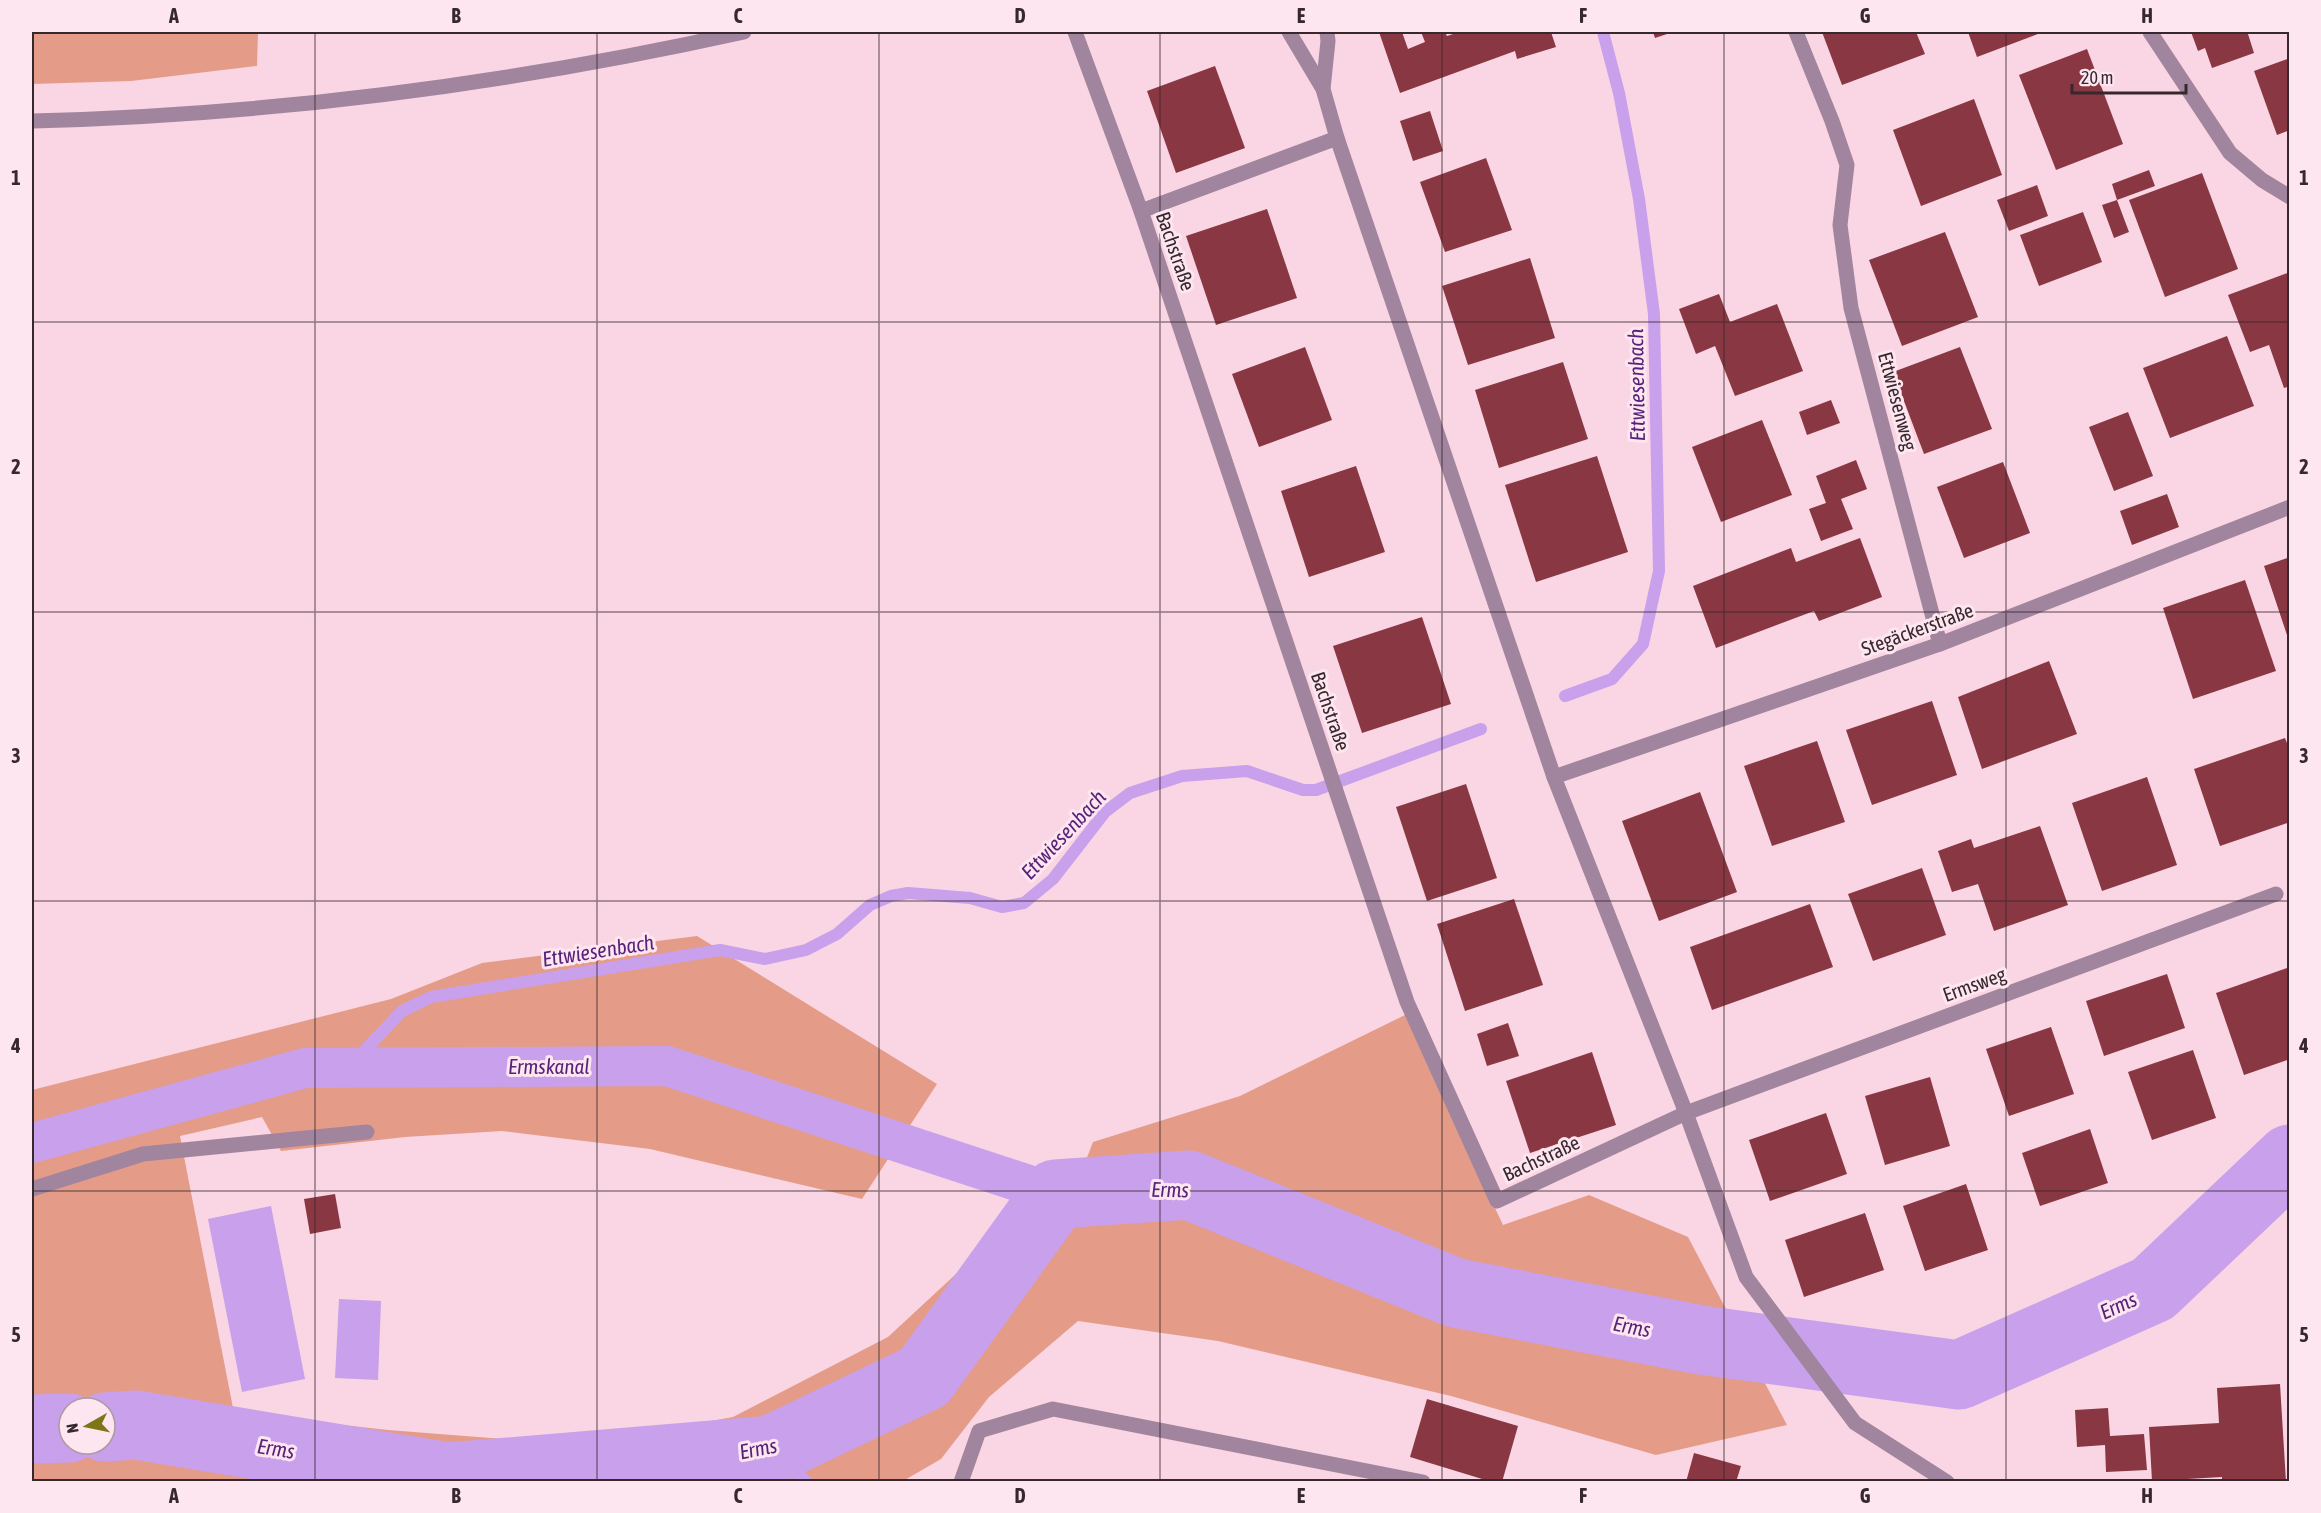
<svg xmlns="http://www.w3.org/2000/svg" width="2321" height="1513" viewBox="0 0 2321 1513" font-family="'Asap Condensed',sans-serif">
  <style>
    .green { fill: #e49c88; fill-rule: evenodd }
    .water { fill: #c8a0eb }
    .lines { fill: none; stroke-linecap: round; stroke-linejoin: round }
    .stream { stroke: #c8a0eb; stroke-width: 12 }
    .canal { stroke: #c8a0eb; stroke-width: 40 }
    .river { stroke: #c8a0eb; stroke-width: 69 }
    .building { fill: #893742 }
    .minor { stroke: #a1849d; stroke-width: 15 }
    .grid { fill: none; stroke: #36282d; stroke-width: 1.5; stroke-opacity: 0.55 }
    .labels { text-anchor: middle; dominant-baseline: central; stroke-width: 6; stroke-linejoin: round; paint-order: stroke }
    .street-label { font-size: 20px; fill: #36282d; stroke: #fde6ef }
    .water-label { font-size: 21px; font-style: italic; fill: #57237a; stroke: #fde6ef }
    .neatline { fill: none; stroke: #36282d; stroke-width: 2 }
    .grid-label { font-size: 20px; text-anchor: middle; font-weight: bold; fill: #36282d }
  </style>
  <rect width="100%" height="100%" fill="#fad5e3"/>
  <g class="green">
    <path d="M32 32H258L257 66 131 81 32 84Z"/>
    <path d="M697 936 937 1084 862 1199 650 1149 502 1131 405 1137 281 1151 262 1117 180 1136 234 1413 388 1430 583 1445 733 1417 888 1337 984 1248 1051 1250 1093 1142 1240 1096 1405 1015 1503 1225 1589 1195 1688 1237 1787 1425 1656 1455 1451 1396 1218 1341 1078 1321 989 1397 941 1459 903 1481 32 1482V1090L391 999 482 963ZM69 1408H105V1444H69Z"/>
  </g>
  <g class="water">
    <path d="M271 1206 305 1379 242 1392 208 1219Z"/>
    <path d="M339 1299 381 1301 378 1380 335 1378Z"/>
  </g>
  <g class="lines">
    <g class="stream">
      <path d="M1565 696 1612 679 1643 644 1659 571 1654 314 1639 199 1619 93 1603 32"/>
      <path d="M348 1068 402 1011 431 997 720 950 765 959 806 950 837 934 870 905 891 896 908 893 970 898 1002 907 1024 903 1053 879 1105 812 1130 793 1182 776 1247 771 1303 790H1316L1481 729"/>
      <path d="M771 1450 807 1482"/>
    </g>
    <path class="canal" d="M32 1143 305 1068 667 1066 1056 1194"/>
    <g class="river">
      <path d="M105 1427 136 1425 449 1477 771 1450 924 1377 1056 1194 1189 1185 1456 1293 1701 1340 1959 1375 2153 1289 2290 1159"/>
      <path d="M32 1429 69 1428"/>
    </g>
  </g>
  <g class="building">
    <path d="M1379 32H1402L1408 49 1425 42 1421 32H1445L1447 36 1459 32H1551L1556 47 1517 59 1515 51 1400 93Z"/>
    <path d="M1653 32H1673L1655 38Z"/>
    <path d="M1822 32H1916L1925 54 1842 85Z"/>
    <path d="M1968 32H2043L1977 57Z"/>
    <path d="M2191 32H2254L2248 34 2254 53 2212 68 2205 48 2198 51Z"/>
    <path d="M2087 49 2123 144 2056 170 2019 75Z"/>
    <path d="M2290 58V130L2277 135 2254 71Z"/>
    <path d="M1215 66 1245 148 1176 173 1147 91Z"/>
    <path d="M1974 99 2002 175 1921 206 1893 130Z"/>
    <path d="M1430 111 1443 151 1413 161 1400 121Z"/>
    <path d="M1486 158 1512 230 1445 252 1420 182Z"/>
    <path d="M2149 170 2155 186 2117 200 2112 184Z"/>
    <path d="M2202 173 2238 269 2165 297 2129 200Z"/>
    <path d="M2037 185 2048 216 2009 231 1997 200Z"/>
    <path d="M2117 200 2129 232 2114 238 2102 205Z"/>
    <path d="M1267 209 1297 298 1216 325 1186 236Z"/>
    <path d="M2083 212 2102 262 2039 286 2020 235Z"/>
    <path d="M1945 232 1978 317 1902 346 1869 260Z"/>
    <path d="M1530 258 1555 338 1468 365 1442 286Z"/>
    <path d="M2290 272V386L2284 388 2269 345 2250 352 2228 295Z"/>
    <path d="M1719 294 1730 322 1777 304 1803 371 1735 396 1715 346 1696 354 1679 309Z"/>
    <path d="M2227 336 2254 406 2170 438 2143 368Z"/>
    <path d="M1305 347 1332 420 1259 447 1232 374Z"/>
    <path d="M1960 347 1992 429 1924 454 1893 372Z"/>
    <path d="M1563 362 1588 439 1499 468 1475 390Z"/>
    <path d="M1831 400 1840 423 1807 435 1799 412Z"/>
    <path d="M2128 412 2153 476 2114 491 2089 427Z"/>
    <path d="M1762 420 1792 495 1721 522 1692 447Z"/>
    <path d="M1597 456 1628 552 1536 582 1505 485Z"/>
    <path d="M1856 460 1867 489 1841 499 1853 529 1821 541 1809 509 1826 503 1816 476Z"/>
    <path d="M2003 462 2030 533 1964 558 1937 487Z"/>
    <path d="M1356 466 1385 552 1309 577 1281 491Z"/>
    <path d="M2167 494 2179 527 2132 545 2120 511Z"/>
    <path d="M1860 538 1882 597 1819 621 1814 611 1716 648 1693 586 1791 548 1796 562Z"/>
    <path d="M2290 557V640L2289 641 2264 566Z"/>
    <path d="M2245 580 2276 671 2193 699 2163 608Z"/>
    <path d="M1422 617 1451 704 1362 733 1333 646Z"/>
    <path d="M2049 661 2077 734 1982 769 1958 697Z"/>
    <path d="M1932 701 1957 775 1872 805 1846 730Z"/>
    <path d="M2285 738 2290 751V822L2220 846 2194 769Z"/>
    <path d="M1817 741 1845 822 1772 846 1744 766Z"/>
    <path d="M2147 777 2177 865 2102 891 2072 803Z"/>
    <path d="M1466 784 1497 878 1427 901 1396 807Z"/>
    <path d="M1700 792 1737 892 1659 921 1622 821Z"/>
    <path d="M2040 826 2068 905 1994 931 1978 884 1952 892 1938 851 1971 839 1974 848Z"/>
    <path d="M1922 868 1946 935 1873 961 1848 894Z"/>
    <path d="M1514 899 1543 985 1465 1011 1437 924Z"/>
    <path d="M1810 904 1833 967 1712 1010 1690 947Z"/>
    <path d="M2287 968 2290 977V1059L2244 1075 2216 993Z"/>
    <path d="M2167 974 2185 1028 2104 1056 2086 1001Z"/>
    <path d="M1508 1023 1519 1056 1487 1066 1477 1034Z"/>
    <path d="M2051 1027 2074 1094 2009 1116 1986 1049Z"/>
    <path d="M2193 1050 2216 1118 2152 1140 2128 1072Z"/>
    <path d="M1592 1052 1616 1125 1530 1153 1506 1081Z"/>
    <path d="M1930 1077 1950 1146 1885 1165 1865 1096Z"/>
    <path d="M1826 1113 1847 1174 1770 1201 1749 1140Z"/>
    <path d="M2090 1129 2108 1183 2040 1206 2022 1153Z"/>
    <path d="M1966 1184 1988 1250 1925 1271 1903 1206Z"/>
    <path d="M335 1194 341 1228 310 1234 304 1199Z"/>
    <path d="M1865 1213 1884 1270 1804 1297 1785 1240Z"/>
    <path d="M2280 1384 2286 1482H2222V1477L2152 1481 2149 1427 2219 1423 2217 1388Z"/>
    <path d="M1427 1399 1518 1426 1502 1482H1492L1410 1457Z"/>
    <path d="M2108 1408 2110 1436 2144 1434 2147 1470 2106 1472 2105 1445 2077 1447 2075 1410Z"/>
    <path d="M1694 1453 1741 1466 1736 1482H1686Z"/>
  </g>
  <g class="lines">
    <g class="minor">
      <path d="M1075 32 1141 211 1407 1002 1497 1201 1686 1113 2276 894"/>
      <path d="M1289 32 1323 89"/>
      <path d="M1327 32 1328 41 1323 89 1337 138 1554 777 1686 1113 1746 1277 1855 1423 1947 1482"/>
      <path d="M1796 32 1832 121 1847 165 1840 225 1851 308 1940 644"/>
      <path d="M2150 32 2230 153 2262 180 2290 197"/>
      <path d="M32 121C272 115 509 84 744 32"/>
      <path d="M1141 211 1337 138"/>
      <path d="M1554 777 1940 644 2290 507"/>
      <path d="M32 1189 143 1154 367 1132"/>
      <path d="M961 1482 979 1431 1053 1409 1423 1482"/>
    </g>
  </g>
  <path class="grid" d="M315 32V1482M597 32V1482M879 32V1482M1160 32V1482M1442 32V1482M1724 32V1482M2006 32V1482M32 322H2290M32 612H2290M32 901H2290M32 1191H2290"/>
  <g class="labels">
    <g class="street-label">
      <text transform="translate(1176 251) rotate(71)">Bachstraße</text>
      <text transform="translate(1898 401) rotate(75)">Ettwiesenweg</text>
      <text transform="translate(1917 629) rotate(-20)">Stegäckerstraße</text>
      <text transform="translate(1331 711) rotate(71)">Bachstraße</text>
      <text transform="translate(1974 984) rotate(-20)">Ermsweg</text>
      <text transform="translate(1541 1158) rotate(-25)">Bachstraße</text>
    </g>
    <g class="water-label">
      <text transform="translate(1636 385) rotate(-91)">Ettwiesenbach</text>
      <text transform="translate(1063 834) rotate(-47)">Ettwiesenbach</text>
      <text transform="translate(598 950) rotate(-9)">Ettwiesenbach</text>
      <text x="549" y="1066">Ermskanal</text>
      <text transform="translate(1170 1189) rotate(1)">Erms</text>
      <text transform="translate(2118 1305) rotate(-24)">Erms</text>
      <text transform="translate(1632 1326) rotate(11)">Erms</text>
      <text transform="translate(276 1448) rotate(9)">Erms</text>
      <text transform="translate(758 1448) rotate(-11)">Erms</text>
    </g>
  </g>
  <rect width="2321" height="1513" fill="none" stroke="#fde6ef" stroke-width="66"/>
  <g transform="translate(87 1426) rotate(261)"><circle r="28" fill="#fde6ef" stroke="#ad9aa1" stroke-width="1.5"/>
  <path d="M0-4.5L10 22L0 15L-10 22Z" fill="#7f7518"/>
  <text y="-9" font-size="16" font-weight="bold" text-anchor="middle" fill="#36282d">N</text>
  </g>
  <path d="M2072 84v9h114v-9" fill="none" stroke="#36282d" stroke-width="3"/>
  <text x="2081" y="84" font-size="18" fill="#36282d" stroke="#fde6ef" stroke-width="4.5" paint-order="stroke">20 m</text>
  <rect x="33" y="33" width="2255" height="1447" class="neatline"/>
  <g class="grid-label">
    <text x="174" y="23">A</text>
    <text x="456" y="23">B</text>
    <text x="738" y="23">C</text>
    <text x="1020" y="23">D</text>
    <text x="1301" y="23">E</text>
    <text x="1583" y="23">F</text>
    <text x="1865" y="23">G</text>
    <text x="2147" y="23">H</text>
    <text x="16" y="185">1</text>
    <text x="2304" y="185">1</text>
    <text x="16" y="474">2</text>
    <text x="2304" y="474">2</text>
    <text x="16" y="763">3</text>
    <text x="2304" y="763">3</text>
    <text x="16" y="1053">4</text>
    <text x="2304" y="1053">4</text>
    <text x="16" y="1342">5</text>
    <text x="2304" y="1342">5</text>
    <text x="174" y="1503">A</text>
    <text x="456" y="1503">B</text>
    <text x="738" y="1503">C</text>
    <text x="1020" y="1503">D</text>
    <text x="1301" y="1503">E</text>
    <text x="1583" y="1503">F</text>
    <text x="1865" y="1503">G</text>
    <text x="2147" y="1503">H</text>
  </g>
</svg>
